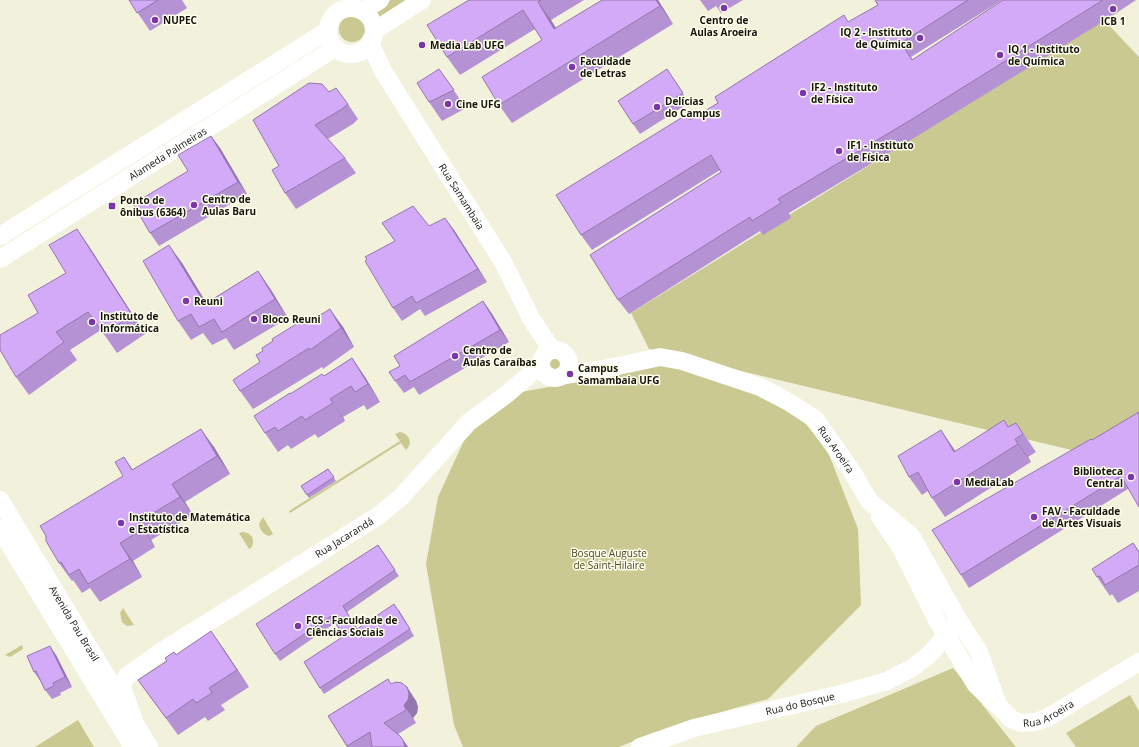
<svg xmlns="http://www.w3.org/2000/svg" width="1139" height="747" viewBox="0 0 1139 747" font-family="'Open Sans',sans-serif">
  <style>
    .green { fill: #cac991 }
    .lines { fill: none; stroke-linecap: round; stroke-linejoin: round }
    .tertiary { stroke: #fff; stroke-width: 18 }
    .wall { fill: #b592d4 }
    .shaded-wall { fill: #9477ad }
    .building { fill: #d3aaf7; stroke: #9477ad }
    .poi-dot { fill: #7a36aa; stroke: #ffffed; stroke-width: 1.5 }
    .labels { text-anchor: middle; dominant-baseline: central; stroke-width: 3; stroke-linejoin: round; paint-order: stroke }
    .poi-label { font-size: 10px; font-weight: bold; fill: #14140c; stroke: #ffffed; text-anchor: start }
    .street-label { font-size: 10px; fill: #14140c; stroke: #ffffed }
    .park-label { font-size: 10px; fill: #484720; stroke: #ffffed }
  </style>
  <rect width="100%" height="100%" fill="#f2f2dc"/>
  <g class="green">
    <path d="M391 0H413L379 21 371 12Z"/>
    <circle cx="352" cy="29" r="13"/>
    <path d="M1104 20 1139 57V424L1088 454 649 349 631 313Z"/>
    <circle cx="555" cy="365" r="9"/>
    <path d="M652 359 790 404 828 452 858 529 861 605 768 699 689 721 646 736 619 747H463L454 725 426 564 438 497 467 434 521 392 588 380Z"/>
    <path d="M400 432C410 434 413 444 406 450L401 443 290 513 289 511 400 441 395 434Z"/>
    <path d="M263 517 273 534 269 536C263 534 260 530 259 524Z"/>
    <path d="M242 532C252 532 256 541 251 548L249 549 239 533Z"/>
    <path d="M123 608 134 625 127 626 122 622 120 613Z"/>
    <path d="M22 645 23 649 10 657 5 655Z"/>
    <path d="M953 668 1016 747H796L816 726Z"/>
    <path d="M1130 695 1139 711V747H1076L1066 733Z"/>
    <path d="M78 720 94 747H35Z"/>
  </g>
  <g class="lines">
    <g class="tertiary">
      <circle cx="351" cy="31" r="23"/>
      <path d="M363 11 380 0"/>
      <path d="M374 31 422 0"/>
      <path id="s1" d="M370 43 383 71 503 262 532 320 552 350"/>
      <path d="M0 236 327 31"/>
      <path id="s2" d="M0 259 335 48"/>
      <circle cx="555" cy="364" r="14"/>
      <path id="s3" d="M564 375 604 369 660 357 682 361 760 387 787 401 815 419 853 473 869 501 911 536 959 621 979 652 998 705 1011 719 1021 723 1035 722 1047 718 1139 662"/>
      <path id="s4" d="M0 500 149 747"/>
      <path d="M880 517 901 548 938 622 976 685 997 705"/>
      <path d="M0 529 133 747"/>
      <path id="s5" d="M134 721 122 687 124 680 128 675 159 653 378 516 401 497 469 422 507 394 541 365"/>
      <path id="s6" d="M640 747 694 728 841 694 887 681 912 668 931 653 946 635 959 621"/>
    </g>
  </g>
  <g class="wall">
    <path d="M129 0H182L187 8 150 31Z"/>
    <path d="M469 0H584L551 20 556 28 602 0H658L673 24 512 123 499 105 542 40 535 29 460 75 447 57Z"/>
    <path d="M700 0H743L721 13 716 6 708 11Z"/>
    <path d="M875 0H1002L911 57 913 60 1003 0H1136L1112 16 919 135 789 213 791 218 763 235 760 231 629 314 618 300 721 172 720 170 592 250 581 235 690 120 878 5Z"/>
    <path d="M439 69 466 108 442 121 429 102Z"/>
    <path d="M667 69 689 103 640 134 633 124Z"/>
    <path d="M329 92 348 104 358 119 353 124 328 139 345 158 356 173 296 209 285 193 279 166Z"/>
    <path d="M211 136 220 148 247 194 159 246 150 233 188 171Z"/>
    <path d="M429 226 454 230 487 282 425 316 420 309 402 321 393 308Z"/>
    <path d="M77 229 90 248 145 334 117 353 101 330 70 350 77 360 29 395 16 377 66 273Z"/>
    <path d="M182 263 206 303 258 271 271 290 288 318 234 350 226 338 212 345 203 333 191 340 178 321Z"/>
    <path d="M483 301 492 314 509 342 419 395 414 387 404 393 395 381 400 366Z"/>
    <path d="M309 322 343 327 354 347 323 369 322 367 253 409 240 391 260 362 263 351Z"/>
    <path d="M352 358 365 377 380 402 367 410 364 405 343 417 345 421 318 438 315 434 291 449 288 445 278 452 265 433 290 394 324 376Z"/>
    <path d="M1139 412 1128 489 969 588 961 575 1092 440Z"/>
    <path d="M1016 423 1036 452 1028 457 1031 462 945 517 932 498 928 491 922 495 909 477 956 451Z"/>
    <path d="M214 447 230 474 185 502 193 515 151 540 155 547 133 561 142 577 100 602 90 588 82 593 73 580 72 581 59 563 123 476 124 457 133 470Z"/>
    <path d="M328 469 336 481 309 498 301 486Z"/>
    <path d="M1133 543 1139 551V591L1118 603 1112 594 1110 596 1097 577Z"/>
    <path d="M378 545 399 576 347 612 357 629 399 610 414 636 324 694 320 688 344 636 335 623 280 661 275 654Z"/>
    <path d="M223 648 249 687 221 705 225 710 208 721 205 717 178 735 138 680 176 655Z"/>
    <path d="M56 655 72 687 60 693 61 695 52 699 45 690 41 682 34 672Z"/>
    <path d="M388 679 391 684 407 687 416 701 418 707 417 713 413 718 416 723 398 734 400 736 408 747H347L328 716Z"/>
  </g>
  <g class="shaded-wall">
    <path d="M656 0H658L673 24 660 6Z"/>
    <path d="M538 2 551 20 567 47 554 29Z"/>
    <path d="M211 136 220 148 247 194 238 182Z"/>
    <path d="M445 218 454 230 487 282 478 269Z"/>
    <path d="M77 229 90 248 145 334 132 315Z"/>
    <path d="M169 245 182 263 218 322 205 304Z"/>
    <path d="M258 271 271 290 288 318 275 299Z"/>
    <path d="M483 301 492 314 509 342 500 330Z"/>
    <path d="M330 309 343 327 354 347 341 328Z"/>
    <path d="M352 358 365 377 380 402 368 384Z"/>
    <path d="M330 399 343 417 345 421 333 403Z"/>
    <path d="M201 429 214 447 230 474 217 456Z"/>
    <path d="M941 430 954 449 967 471 954 452Z"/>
    <path d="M1015 439 1028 457 1031 462 1018 444Z"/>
    <path d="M172 484 185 502 193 515 180 497Z"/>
    <path d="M138 522 151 540 155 547 143 529Z"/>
    <path d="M120 543 133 561 142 577 130 559Z"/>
    <path d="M211 631 223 648 249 687 237 670Z"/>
    <path d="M50 646 56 655 72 687 65 677Z"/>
    <path d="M407 687 416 701 418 707 417 713 413 718 416 723 404 705Z"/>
    <path d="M403 740 408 747H405Z"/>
  </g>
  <g class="building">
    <path d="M129 0H158L137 13Z"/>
    <path d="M469 0H541L538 2 554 29 602 0H656L660 6 499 105 482 77 542 40 523 10 447 57 427 25Z"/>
    <path d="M875 0H968L901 43 912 60 1003 0H1103L909 121 778 199 781 203 752 221 750 217 618 300 590 255 721 172 711 155 581 235 556 195 686 115 690 120 718 103 715 97 844 15 848 22 878 5Z"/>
    <path d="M439 69 454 90 429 102 417 83Z"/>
    <path d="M667 69 683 93 633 124 618 101Z"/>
    <path d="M309 83 322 84 329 92 336 88 348 104 342 109 315 125 345 158 285 193 272 170 279 166 253 120Z"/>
    <path d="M211 136 238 182 150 233 133 204 188 171 178 155Z"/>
    <path d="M413 206 429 226 445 218 478 269 416 303 412 296 393 308 365 261 367 259 365 257 395 241 382 223Z"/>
    <path d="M77 229 132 315 104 334 88 312 56 332 64 342 16 377 0 350V335L38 313 28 295 66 273 49 245Z"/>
    <path d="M169 245 205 304 258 271 275 299 222 332 214 319 199 327 191 314 178 321 143 261Z"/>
    <path d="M483 301 500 330 410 382 405 375 395 381 389 372 400 366 394 356Z"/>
    <path d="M330 309 341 328 310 350 309 348 240 391 233 380 260 362 256 355 263 351 262 348 273 341 272 339 306 318 309 322Z"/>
    <path d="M352 358 368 384 355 392 351 386 330 399 333 403 305 420 302 416 278 431 275 427 265 433 254 416 290 393V394L322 374 324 376Z"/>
    <path d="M1139 412V507L1121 476 961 575 932 530 1091 439 1092 440Z"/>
    <path d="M1004 420 1008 427 1016 423 1023 434 1015 439 1018 444 932 498 918 472 909 477 898 456 941 430 954 452Z"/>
    <path d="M201 429 217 456 172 484 180 497 138 522 143 529 120 543 130 559 88 584 79 569 69 575 61 562 59 563 46 541V536L40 526 123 476 115 462 124 457 132 470Z"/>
    <path d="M328 469 334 477 307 495 301 486Z"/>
    <path d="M1133 543 1139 552V565L1105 585 1100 576 1097 577 1092 569Z"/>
    <path d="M378 545 395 570 343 606 357 629 394 604 410 629 320 688 304 662 344 636 331 616 275 654 256 624Z"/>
    <path d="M211 631 237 670 209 688 212 693 196 703 193 699 166 718 138 680 167 661 165 658 174 652 176 655Z"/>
    <path d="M50 646 65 677 53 683 54 686 45 690 36 671 34 672 27 656Z"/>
    <path d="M388 679 391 684 396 682 402 683 407 687 409 693 408 700 404 705 406 710 384 723 400 736 403 740 405 747H372L370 732 347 746 328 716Z"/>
  </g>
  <g class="poi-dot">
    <circle cx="724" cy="8" r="4"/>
    <circle cx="1113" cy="9" r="4"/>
    <circle cx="155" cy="20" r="4"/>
    <circle cx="920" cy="38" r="4"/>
    <circle cx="422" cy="45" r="4"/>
    <circle cx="1000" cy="55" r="4"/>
    <circle cx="572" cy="67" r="4"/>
    <circle cx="803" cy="93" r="4"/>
    <circle cx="448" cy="104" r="4"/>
    <circle cx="657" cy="107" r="4"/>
    <circle cx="839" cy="151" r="4"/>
    <circle cx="194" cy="205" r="4"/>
    <rect x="108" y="202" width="8" height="8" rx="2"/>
    <circle cx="186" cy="301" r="4"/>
    <circle cx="254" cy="319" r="4"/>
    <circle cx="92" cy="322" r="4"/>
    <circle cx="455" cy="356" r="4"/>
    <circle cx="570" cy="374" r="4"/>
    <circle cx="1131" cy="477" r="4"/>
    <circle cx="957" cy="482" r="4"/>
    <circle cx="1034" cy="517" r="4"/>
    <circle cx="121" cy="523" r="4"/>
    <circle cx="298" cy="626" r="4"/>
  </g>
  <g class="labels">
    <g class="poi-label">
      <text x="163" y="20">NUPEC</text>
      <text x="724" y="20" text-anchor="middle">Centro de<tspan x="724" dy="12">Aulas Aroeira</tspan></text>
      <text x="1113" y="21" text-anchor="middle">ICB 1</text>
      <text x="912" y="32" text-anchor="end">IQ 2 - Instituto<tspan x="912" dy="12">de Química</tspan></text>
      <text x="430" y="45">Media Lab UFG</text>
      <text x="1008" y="49">IQ 1 - Instituto<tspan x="1008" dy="12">de Química</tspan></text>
      <text x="580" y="61">Faculdade<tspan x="580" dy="12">de Letras</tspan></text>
      <text x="811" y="87">IF2 - Instituto<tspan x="811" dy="12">de Física</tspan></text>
      <text x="665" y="101">Delícias<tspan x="665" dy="12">do Campus</tspan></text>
      <text x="456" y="104">Cine UFG</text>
      <text x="847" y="145">IF1 - Instituto<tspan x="847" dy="12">de Física</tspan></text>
      <text x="202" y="199">Centro de<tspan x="202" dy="12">Aulas Baru</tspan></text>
      <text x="120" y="200">Ponto de<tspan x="120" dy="12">ônibus (6364)</tspan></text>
      <text x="194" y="301">Reuni</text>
      <text x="100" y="316">Instituto de<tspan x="100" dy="12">Informática</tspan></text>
      <text x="262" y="319">Bloco Reuni</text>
      <text x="463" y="350">Centro de<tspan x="463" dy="12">Aulas Caraíbas</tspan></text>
      <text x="578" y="368">Campus<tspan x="578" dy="12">Samambaia UFG</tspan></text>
      <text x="1123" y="471" text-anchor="end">Biblioteca<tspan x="1123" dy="12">Central</tspan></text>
      <text x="965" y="482">MediaLab</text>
      <text x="1042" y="511">FAV - Faculdade<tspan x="1042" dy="12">de Artes Visuais</tspan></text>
      <text x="129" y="517">Instituto de Matemática<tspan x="129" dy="12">e Estatística</tspan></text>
      <text x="306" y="620">FCS - Faculdade de<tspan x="306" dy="12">Ciências Sociais</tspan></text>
    </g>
    <g class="street-label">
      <text stroke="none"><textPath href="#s2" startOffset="198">Alameda Palmeiras</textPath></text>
      <text stroke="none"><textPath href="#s1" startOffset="179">Rua Samambaia</textPath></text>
      <text stroke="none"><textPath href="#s3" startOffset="303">Rua Aroeira</textPath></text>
      <text stroke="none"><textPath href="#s5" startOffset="306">Rua Jacarandá</textPath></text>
      <text stroke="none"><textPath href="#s4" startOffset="144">Avenida Pau Brasil</textPath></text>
      <text stroke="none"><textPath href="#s6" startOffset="166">Rua do Bosque</textPath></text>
      <text stroke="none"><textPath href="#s3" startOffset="669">Rua Aroeira</textPath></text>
    </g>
    <g class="park-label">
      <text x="609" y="553">Bosque Auguste<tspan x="609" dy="12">de Saint-Hilaire</tspan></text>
    </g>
  </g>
</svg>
